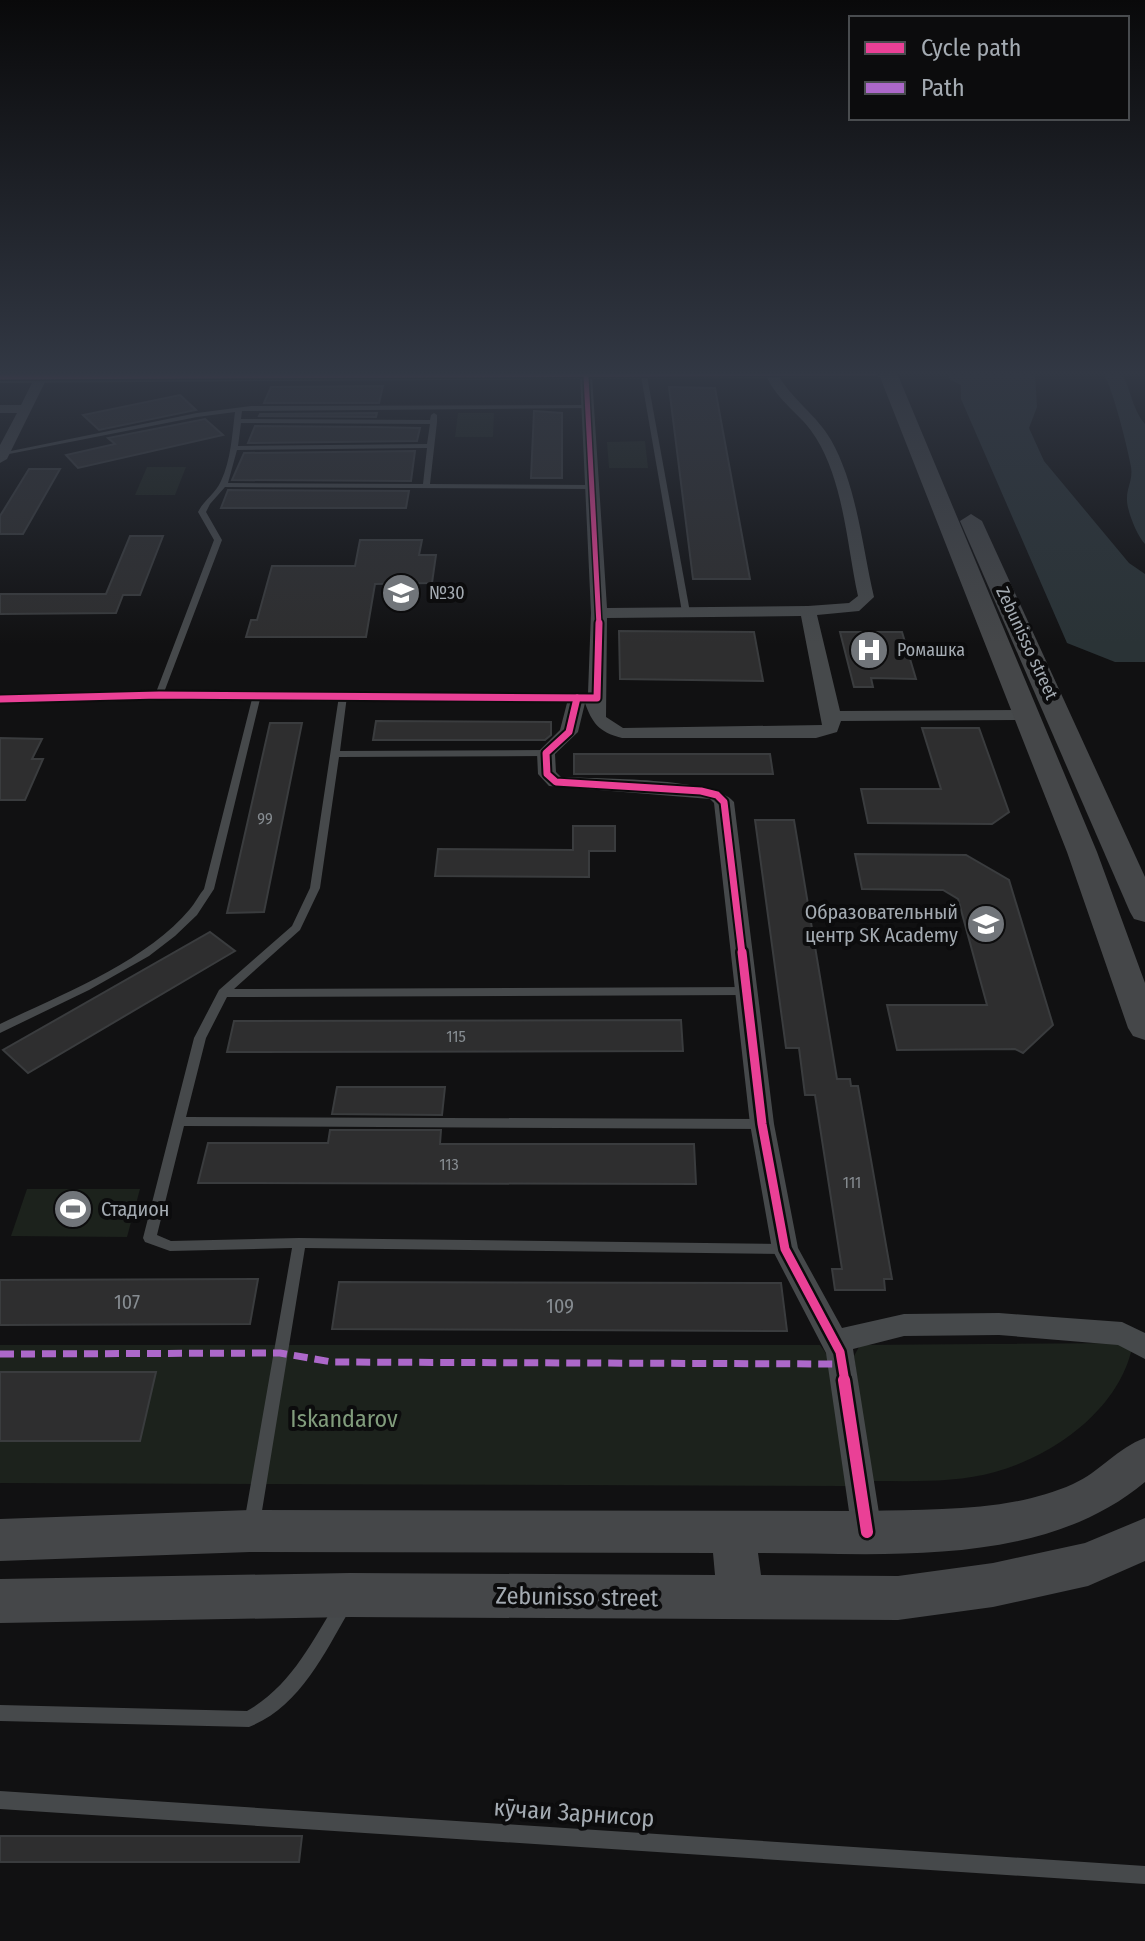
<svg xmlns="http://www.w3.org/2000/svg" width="1145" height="1941" viewBox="0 0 1145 1941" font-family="'Fira Sans Condensed',sans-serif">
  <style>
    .green { fill: #1c221c }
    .water { fill: #2a3336 }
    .building { fill: #2e2e2f; stroke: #3a3c3e; stroke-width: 2 }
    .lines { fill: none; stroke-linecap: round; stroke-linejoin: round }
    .lane { fill: #46494b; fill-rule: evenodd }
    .street { fill: #46494b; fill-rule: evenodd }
    .secondary { fill: #454749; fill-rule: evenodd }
    .quiet { stroke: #ac68c9; stroke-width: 7; stroke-dasharray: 14 7; stroke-linecap: butt }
    .cycleway-far3-casing { stroke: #0c0c0d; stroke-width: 8 }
    .cycleway-far2-casing { stroke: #0c0c0d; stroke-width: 11 }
    .cycleway-far1-casing { stroke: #0c0c0d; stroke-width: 14 }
    .cycleway-casing { stroke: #0c0c0d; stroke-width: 17 }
    .cycleway-far3 { stroke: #ea4096; stroke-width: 5 }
    .cycleway-far2 { stroke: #ea4096; stroke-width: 7 }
    .cycleway-far1 { stroke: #ea4096; stroke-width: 9 }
    .cycleway { stroke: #ea4096; stroke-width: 12 }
    .labels { text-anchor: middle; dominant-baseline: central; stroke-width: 8; stroke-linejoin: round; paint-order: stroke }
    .number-label { font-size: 16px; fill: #868c91 }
    .far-poi-label { font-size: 18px; fill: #a4abb2; stroke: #0c0c0d; text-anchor: start }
    .far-street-label { font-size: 18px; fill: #a4abb2; stroke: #0c0c0d }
    .poi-label { font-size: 20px; fill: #a4abb2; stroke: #0c0c0d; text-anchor: end }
    .near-number-label { font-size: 20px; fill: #868c91 }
    .near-park-label { font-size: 24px; fill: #819c7c; stroke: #0c0c0d }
    .near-street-label { font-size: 24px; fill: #a4abb2; stroke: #0c0c0d }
  </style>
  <rect width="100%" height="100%" fill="#111112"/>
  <g class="green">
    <path d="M458 413H494L493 437H455Z"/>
    <path d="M645 441 648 468H609L607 442Z"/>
    <path d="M147 467H186L175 495H135Z"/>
    <path d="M27 1189H140L127 1237 11 1236Z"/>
    <path d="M1133 1343C1122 1407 1056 1455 995 1472 956 1483 913 1481 872 1481L854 1356 860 1345Z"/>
    <path d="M0 1345H820L839 1372 846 1486 0 1483Z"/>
  </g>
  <g class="water">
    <path d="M948 373H1035L1037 407 1029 428 1044 461 1129 563 1145 574V662H1115L1067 643 961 399V385L949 379Z"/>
    <path d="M1103 373H1121C1132 390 1131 407 1145 424V544C1137 536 1126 509 1127 498 1127 487 1133 480 1131 467 1128 449 1112 385 1103 373Z"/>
  </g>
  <g class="building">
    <path d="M383 386 379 403H264L271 387Z"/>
    <path d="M669 387 715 388 750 579H693Z"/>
    <path d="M180 395 196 410 99 430 83 415Z"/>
    <path d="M534 411 562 413V478H531Z"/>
    <path d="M377 413 376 417 259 416 260 414Z"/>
    <path d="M205 419 223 435 78 468 66 455 115 444 108 438Z"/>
    <path d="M255 426 374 427 420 428 417 441 248 443Z"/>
    <path d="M415 451 411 481 232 480 244 453Z"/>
    <path d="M29 469H60L23 534H0V516Z"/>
    <path d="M228 490 409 491 406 508H221Z"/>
    <path d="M130 536H163L140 595H123L116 613 0 614V594H106Z"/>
    <path d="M360 540H422L419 555H436L432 583 375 584 366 637H246L251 620H257L272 566H355Z"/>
    <path d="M619 631 754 632 763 681 620 679Z"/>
    <path d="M840 632H902L916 679 871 678 873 687H854Z"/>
    <path d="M376 721 551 722V735L545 740H373Z"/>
    <path d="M270 723H302L264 912 227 913Z"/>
    <path d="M922 728H979L1009 812 992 824 868 823 861 789H941Z"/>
    <path d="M0 738 42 739 32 759H43L25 800H0Z"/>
    <path d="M574 754H770L773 774H574Z"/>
    <path d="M755 820H794L837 1079H850L851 1086H858L892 1279H884L885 1290H835L832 1269H842L815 1095H805L799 1048H786Z"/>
    <path d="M573 826H615V851H589V877L435 876 438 849 573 850Z"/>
    <path d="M855 854 966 855 1009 880 1053 1025 1023 1053 1015 1049 897 1050 887 1005H987L958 899 943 890 862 889Z"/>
    <path d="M210 932 235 951 28 1073 3 1050Z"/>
    <path d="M681 1020 683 1051 227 1052 234 1021Z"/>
    <path d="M337 1087H445L442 1115 332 1114Z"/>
    <path d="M330 1130H441L440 1144H694L696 1184 198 1183 208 1143H328Z"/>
    <path d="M258 1279 250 1324 0 1325V1280Z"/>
    <path d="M339 1282 781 1283 787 1331 332 1329Z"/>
    <path d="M0 1372H156L140 1441H0Z"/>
    <path d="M0 1836H302L299 1862H0Z"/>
  </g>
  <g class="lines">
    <g class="lane">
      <path d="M644 374 647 376 690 612 686 614 682 612 641 376Z"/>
      <path d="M587 405 589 406V408L242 411 241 419 430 420 431 415 434 413 437 415V422L430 484 592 485 596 487 592 489 225 487 210 504 206 512 222 540 163 695 159 698 155 695 214 540 198 512C204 500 216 493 221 481 231 460 232 435 235 412L197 417 4 455 1 453 197 413 251 406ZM241 423 430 424 427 444 238 446ZM427 448 423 484 228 483 237 450Z"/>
      <path d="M257 692 261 695 214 889 197 915 175 936 149 956 89 990 0 1033V1024C60 995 146 962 190 909 195 903 199 895 204 889L253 695Z"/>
      <path d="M343 693 347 696 340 751 546 750 551 753 546 756 339 757 320 888 300 930 234 989 749 987 755 991 749 995 227 997 206 1038 186 1117 762 1119 766 1121 768 1124 766 1127 762 1129 184 1126 157 1235 171 1241 299 1238 785 1244 790 1245 792 1249 790 1253 785 1254 305 1248 260 1523 257 1528 252 1530 247 1528 244 1523 292 1248 170 1251 145 1242 143 1238 194 1038 219 990 292 926 310 888 339 696Z"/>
      <path d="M343 1598 349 1601 351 1606 349 1611C323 1656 299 1707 249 1727L0 1721V1705L247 1711C291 1686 312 1642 337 1601Z"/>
      <path d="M0 1791 1145 1866V1884L0 1809Z"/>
    </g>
    <g class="street">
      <path d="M37 373 48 376 7 459 0 463V445L17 413H0V405H21Z"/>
      <path d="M584 373 592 376 607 608 808 606 849 603 858 596C847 546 844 483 816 438 802 414 777 402 766 375L777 373C791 399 817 415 831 440 857 486 862 546 874 597L859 611 817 615 840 711 1027 710 1036 715 1027 720 841 721 837 732 816 738H622C598 732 592 722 585 703L578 732 555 754 556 772 561 777C597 779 715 777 734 802L774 1124 798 1248 842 1328 904 1314 999 1313 1122 1322 1145 1333V1359L1118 1345 999 1335 904 1336 853 1349 882 1532 878 1542 867 1546 856 1542 852 1532 826 1353 772 1249 750 1124 714 803 710 799 549 786 538 774 537 753 560 730 567 703 159 700 0 704V694L159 690 588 693 591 613 580 376ZM801 616 822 725 623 728 606 717 607 618Z"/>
    </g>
    <g class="secondary">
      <path d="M0 373H897L1097 852 1145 983V1040L1133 1036 1128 1028 1067 852 880 377 0 383Z"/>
      <path d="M971 514 982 521 1145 877V922L1134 919 1130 912 960 521Z"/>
      <path d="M1145 1438V1482C1041 1569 885 1553 758 1553L761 1575 898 1576 993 1563 1085 1543 1145 1518V1561L1088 1586 993 1607 898 1620 350 1617 0 1623V1579L350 1573 715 1575 713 1553 250 1552 0 1561V1519L250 1510 867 1511C934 1509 1011 1512 1073 1484 1100 1472 1117 1448 1145 1438Z"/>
    </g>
    <path class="quiet" d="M0 1354 280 1353 332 1362 843 1364"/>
    <g class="cycleway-far3-casing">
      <g id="cycleway-far3">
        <path d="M586 376 599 625"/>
        <path d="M0 377 876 373"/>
      </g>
    </g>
    <g class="cycleway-far2-casing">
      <g id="cycleway-far2">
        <path d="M577 698 569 732 546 753 547 774 556 782 701 791 717 795 724 802 742 954"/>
        <path d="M0 699 159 695 597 698 599 623"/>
      </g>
    </g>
    <g class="cycleway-far1-casing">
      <path id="cycleway-far1" d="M742 952 762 1124 785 1249 840 1352 845 1382"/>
    </g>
    <g class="cycleway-casing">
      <path id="cycleway" d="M844 1380 867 1532"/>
    </g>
    <use href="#cycleway-far3" class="cycleway-far3"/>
    <use href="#cycleway-far2" class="cycleway-far2"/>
    <use href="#cycleway-far1" class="cycleway-far1"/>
    <use href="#cycleway" class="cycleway"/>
  </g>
  <linearGradient id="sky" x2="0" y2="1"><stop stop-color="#09090a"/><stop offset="0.58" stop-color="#323844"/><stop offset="1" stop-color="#323844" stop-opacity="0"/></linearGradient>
  <rect width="1145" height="644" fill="url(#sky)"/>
  <defs>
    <g id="school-disc" transform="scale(2)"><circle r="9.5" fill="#71757a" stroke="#0c0c0d"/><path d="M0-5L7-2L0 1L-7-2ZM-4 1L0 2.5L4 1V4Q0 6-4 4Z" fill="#fff"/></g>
    <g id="hospital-disc" transform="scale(2)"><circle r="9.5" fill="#71757a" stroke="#0c0c0d"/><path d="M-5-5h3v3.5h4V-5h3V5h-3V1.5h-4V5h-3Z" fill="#fff"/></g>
    <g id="university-disc" transform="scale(2)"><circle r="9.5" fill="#71757a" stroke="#0c0c0d"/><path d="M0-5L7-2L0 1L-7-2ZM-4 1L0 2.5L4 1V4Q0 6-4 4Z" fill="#fff"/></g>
    <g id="stadium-disc" transform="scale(2)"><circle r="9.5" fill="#71757a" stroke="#0c0c0d"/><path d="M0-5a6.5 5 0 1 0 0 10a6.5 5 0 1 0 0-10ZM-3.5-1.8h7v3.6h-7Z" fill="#fff"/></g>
  </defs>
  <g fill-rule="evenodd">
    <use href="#school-disc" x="401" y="593"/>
    <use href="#hospital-disc" x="869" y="650"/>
    <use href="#university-disc" x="986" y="924"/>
    <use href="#stadium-disc" x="73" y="1209"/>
  </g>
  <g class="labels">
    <g class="number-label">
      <text x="265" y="818">99</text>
      <text x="456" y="1036">115</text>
      <text x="449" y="1164">113</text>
      <text x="852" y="1182">111</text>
    </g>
    <g class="far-poi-label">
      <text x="429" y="593">№30</text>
      <text x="897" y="650">Ромашка</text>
    </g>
    <g class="far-street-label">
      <text transform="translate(1027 643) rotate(65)">Zebunisso street</text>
    </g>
    <g class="poi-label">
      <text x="958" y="912">Образовательный<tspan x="958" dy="23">центр SK Academy</tspan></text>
      <text x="101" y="1209" text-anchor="start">Стадион</text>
    </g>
    <g class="near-number-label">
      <text x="127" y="1302">107</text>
      <text x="560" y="1306">109</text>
    </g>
    <g class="near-park-label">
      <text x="344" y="1419">Iskandarov</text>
    </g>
    <g class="near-street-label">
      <text transform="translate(577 1597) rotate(1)">Zebunisso street</text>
      <text transform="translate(574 1813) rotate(4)">кӯчаи Зарнисор</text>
    </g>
  </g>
  <rect x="849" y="16" width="280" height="104" fill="#0c0c0d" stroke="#494c4f" stroke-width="2"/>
  <rect x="865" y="42" width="40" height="12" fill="#ea4096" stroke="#494c4f" stroke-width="2"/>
  <text x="921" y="56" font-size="24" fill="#a4abb2">Cycle path</text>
  <rect x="865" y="82" width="40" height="12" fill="#ac68c9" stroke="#494c4f" stroke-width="2"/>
  <text x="921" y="96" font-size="24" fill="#a4abb2">Path</text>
</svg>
